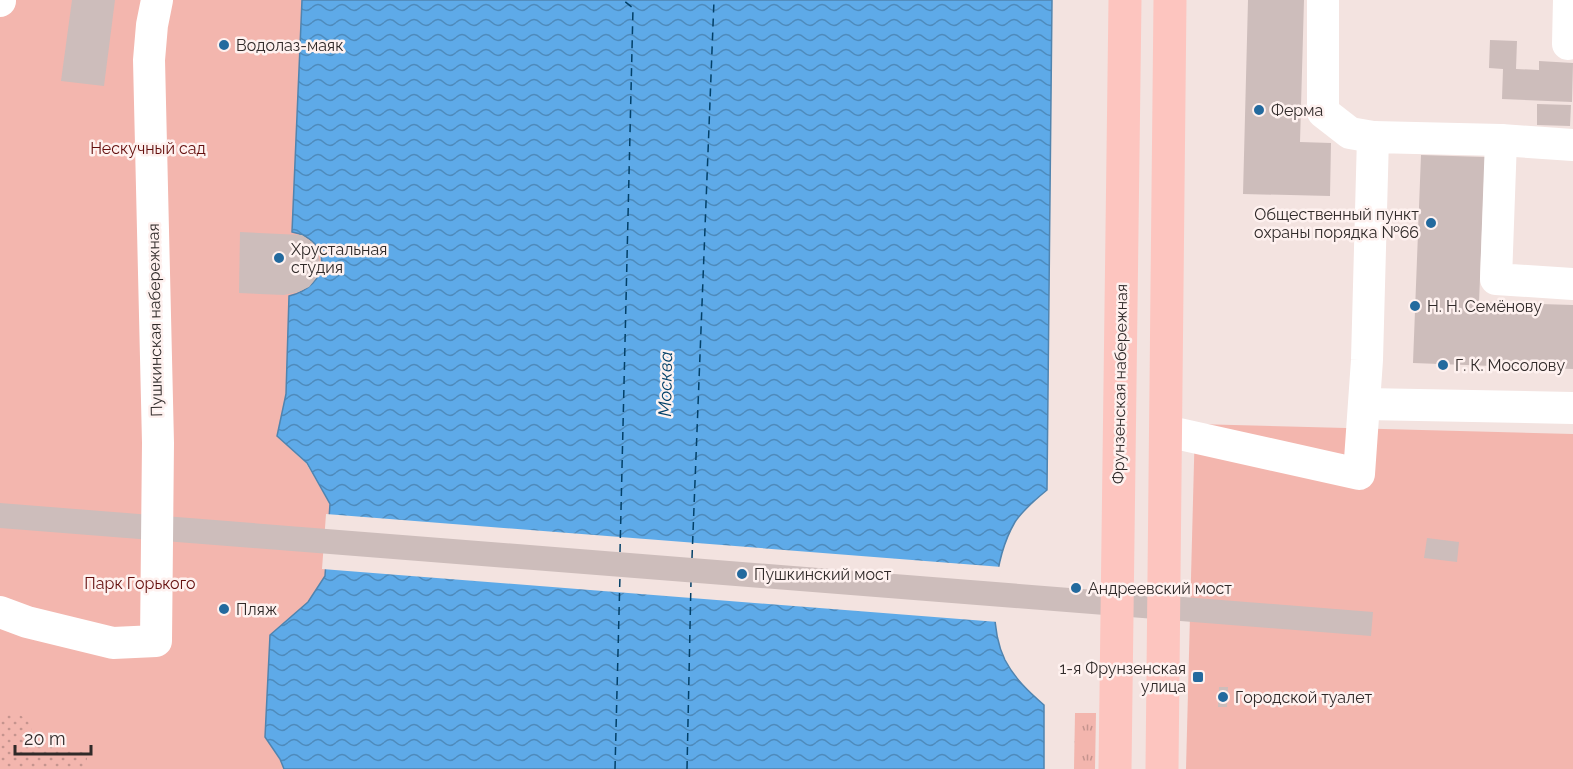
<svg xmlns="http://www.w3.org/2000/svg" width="1573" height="769" viewBox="0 0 1573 769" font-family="Raleway,sans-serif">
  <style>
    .grass { fill: url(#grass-tufts) }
    .park { fill: #f3b6ae }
    .garden { fill: url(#garden-dots) }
    .water { fill: url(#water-waves); stroke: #5084af; stroke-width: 1.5 }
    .pier { fill: #f3e3e0 }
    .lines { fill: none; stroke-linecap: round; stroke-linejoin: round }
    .ferry { stroke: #024068; stroke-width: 1.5; stroke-dasharray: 8 6; stroke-linecap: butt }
    .building { fill: #cdbdbb }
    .minor { stroke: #fff; stroke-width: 32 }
    .major { stroke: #fdc5bf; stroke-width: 33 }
    .poi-dot { fill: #236a9e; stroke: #fef1ef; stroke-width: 2 }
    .labels { text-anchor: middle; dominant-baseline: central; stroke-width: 5; stroke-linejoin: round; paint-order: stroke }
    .poi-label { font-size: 16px; fill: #302a29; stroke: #fef1ef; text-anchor: start }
    .park-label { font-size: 16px; fill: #640f0d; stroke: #fef1ef }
    .street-label { font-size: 16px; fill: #302a29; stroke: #fef1ef }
    .water-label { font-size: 18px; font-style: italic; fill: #024068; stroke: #fef1ef }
  </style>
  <defs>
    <pattern id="grass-tufts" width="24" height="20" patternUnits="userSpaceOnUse" patternTransform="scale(1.5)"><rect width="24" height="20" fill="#f3b6ae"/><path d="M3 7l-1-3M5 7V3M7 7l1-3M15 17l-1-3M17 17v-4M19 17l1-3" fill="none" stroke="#c5948e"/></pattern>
    <pattern id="garden-dots" width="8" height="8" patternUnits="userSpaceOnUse" patternTransform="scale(1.5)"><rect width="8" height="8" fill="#f3b6ae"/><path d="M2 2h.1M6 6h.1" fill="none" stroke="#c5948e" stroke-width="1.8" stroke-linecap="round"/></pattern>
    <pattern id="water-waves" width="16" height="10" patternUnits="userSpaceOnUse" patternTransform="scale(1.5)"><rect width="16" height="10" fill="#5eaae8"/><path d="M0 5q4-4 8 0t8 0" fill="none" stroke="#4e8bbc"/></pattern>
  </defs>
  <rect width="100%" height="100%" fill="#f3e3e0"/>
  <path class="grass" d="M1075 713H1096L1095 769H1074Z"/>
  <g class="park">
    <path d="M0 0H302L292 232C300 233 309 235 314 241 317 244 319 251 320 255 325 278 310 291 289 296L286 394 277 436 306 463 330 504 325 576 308 602 270 635 265 737 280 759 284 769H0Z"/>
    <path d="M1195 424 1573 434V769H1186Z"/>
  </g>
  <path class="garden" d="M8 713C26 713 34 725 33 742L88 753 85 769H0V715Z"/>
  <path class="water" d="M302 0H1052L1047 490C1036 499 1023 510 1015 522 994 558 987 623 1005 660 1015 679 1029 692 1044 705V769H284L280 759 265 737 270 635 308 602 325 576 330 504 307 463 277 436 286 394 289 296C330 287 334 240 292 232Z"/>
  <path class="pier" d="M326 514 1002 567 997 594 998 622 322 569Z"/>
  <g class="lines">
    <g class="ferry">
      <path d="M620 552 633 8 623 0"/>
      <path d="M692 558 714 0"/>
      <path d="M615 769 620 575"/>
      <path d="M687 769 691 581"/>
    </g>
  </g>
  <g class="building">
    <path d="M72 0H115L104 86 61 81Z"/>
    <path d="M1248 0H1304L1300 142 1331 143 1330 196 1243 194Z"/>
    <path d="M1490 40 1517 41 1516 69 1539 70V61L1573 63 1572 102 1502 99 1503 69 1489 68Z"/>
    <path d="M1537 104 1571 105 1570 126 1537 125Z"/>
    <path d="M1421 155 1485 157 1479 302 1573 305V369L1413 363Z"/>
    <path d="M240 232 302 235 312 242 318 252 320 265 317 277 309 287 298 292 284 295 239 293Z"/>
    <path d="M0 503 1373 612 1371 636 0 528Z"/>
    <path d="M1427 538 1459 542 1457 562 1424 558Z"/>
    <path d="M1219 687H1228L1227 707H1218Z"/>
  </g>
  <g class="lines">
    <g class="minor">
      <path d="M1323 0V112L1350 133 1373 137"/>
      <path d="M0 1V0"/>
      <path d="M1568 44 1569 0"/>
      <path d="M1501 140 1496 279 1573 284"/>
      <path d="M1365 404 1573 408"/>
      <path d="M1166 431 1359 474 1367 360 1373 137 1501 140 1573 145"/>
      <path d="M0 612 27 622 113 643 156 641 158 443 149 60 152 25 157 0"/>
    </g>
    <g class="major">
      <path d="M1115 769 1125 0"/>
      <path d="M1162 769 1170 0"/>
    </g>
  </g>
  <g class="poi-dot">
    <circle cx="224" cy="45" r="6"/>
    <circle cx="1259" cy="110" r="6"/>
    <circle cx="1431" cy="223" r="6"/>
    <circle cx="279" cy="258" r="6"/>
    <circle cx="1415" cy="306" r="6"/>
    <circle cx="1443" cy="365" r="6"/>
    <circle cx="742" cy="574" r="6"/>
    <circle cx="1076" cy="588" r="6"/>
    <circle cx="224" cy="609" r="6"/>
    <rect x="1192" y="671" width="12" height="12" rx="3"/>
    <circle cx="1223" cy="697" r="6"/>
  </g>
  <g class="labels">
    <g class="poi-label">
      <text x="236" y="45">Водолаз-маяк</text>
      <text x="1271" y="110">Ферма</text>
      <text x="1419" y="214" text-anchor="end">Общественный пункт<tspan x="1419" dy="18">охраны порядка №66</tspan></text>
      <text x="291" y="249">Хрустальная<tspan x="291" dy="18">студия</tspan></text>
      <text x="1427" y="306">Н. Н. Семёнову</text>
      <text x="1455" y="365">Г. К. Мосолову</text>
      <text x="754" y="574">Пушкинский мост</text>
      <text x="1088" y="588">Андреевский мост</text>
      <text x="236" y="609">Пляж</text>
      <text x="1186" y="668" text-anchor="end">1-я Фрунзенская<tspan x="1186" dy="18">улица</tspan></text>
      <text x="1235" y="697">Городской туалет</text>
    </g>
    <g class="park-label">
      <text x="148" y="148">Нескучный сад</text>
      <text x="140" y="583">Парк Горького</text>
    </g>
    <g class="street-label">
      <text transform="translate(155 320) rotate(-91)">Пушкинская набережная</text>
      <text transform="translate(1120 384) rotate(-89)">Фрунзенская набережная</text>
    </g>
    <g class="water-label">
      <text transform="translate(665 384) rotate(-89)">Москва</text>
    </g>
  </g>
  <path d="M15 745v9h76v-9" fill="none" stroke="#302a29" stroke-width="3"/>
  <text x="24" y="745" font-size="18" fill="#302a29" stroke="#fef1ef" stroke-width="4.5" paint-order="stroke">20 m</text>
</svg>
